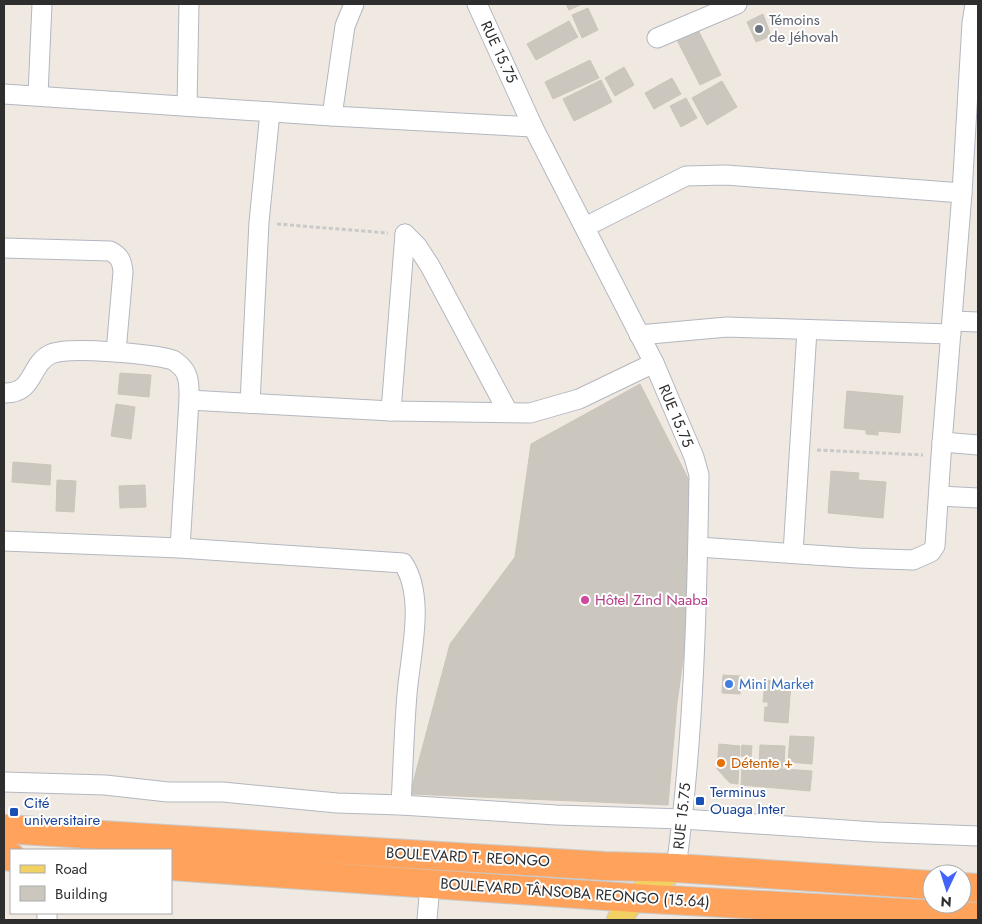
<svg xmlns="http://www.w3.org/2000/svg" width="982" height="924" viewBox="0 0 982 924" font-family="Jost,sans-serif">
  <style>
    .building { fill: #cbc7bf; stroke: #cbc5ba }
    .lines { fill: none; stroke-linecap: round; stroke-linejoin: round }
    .minor-casing { stroke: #b4b7c1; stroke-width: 21 }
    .major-casing { stroke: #c9c9c9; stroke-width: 26 }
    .highway-casing { stroke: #c9c9c9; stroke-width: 30 }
    .path { stroke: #c9c9c9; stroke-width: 3; stroke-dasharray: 4 2.5; stroke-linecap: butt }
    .minor { stroke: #fff; stroke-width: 19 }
    .major { stroke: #f2d163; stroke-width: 24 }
    .highway { stroke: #ffa35c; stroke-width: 28 }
    .worship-dot { fill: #6b7280; stroke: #fff; stroke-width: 2 }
    .hotel-dot { fill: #d1479c; stroke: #fff; stroke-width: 2 }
    .shop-dot { fill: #3f7fe0; stroke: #fff; stroke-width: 2 }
    .food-dot { fill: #e8710a; stroke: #fff; stroke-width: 2 }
    .transit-dot { fill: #1a4fb4; stroke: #fff; stroke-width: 2 }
    .labels { text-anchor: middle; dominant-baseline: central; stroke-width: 4; stroke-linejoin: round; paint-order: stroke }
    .worship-label { font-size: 15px; fill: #5b616d; stroke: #fff; text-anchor: start }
    .street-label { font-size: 15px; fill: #2e2e2e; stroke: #fff }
    .hotel-label { font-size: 15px; fill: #b23c85; stroke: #fff; text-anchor: start }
    .shop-label { font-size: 15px; fill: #366cbe; stroke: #fff; text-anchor: start }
    .food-label { font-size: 15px; fill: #c56008; stroke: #fff; text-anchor: start }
    .transit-label { font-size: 15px; fill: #164399; stroke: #fff; text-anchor: start }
  </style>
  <rect width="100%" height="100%" fill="#efe9e1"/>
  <g class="building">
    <path d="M566 4H582L569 10Z"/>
    <path d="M588 8 598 30 582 38 572 15Z"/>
    <path d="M763 14 771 36 756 42 747 22Z"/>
    <path d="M569 21 578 37 536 60 527 44Z"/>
    <path d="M698 30 721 75 700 85 677 40Z"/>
    <path d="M590 60 599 78 553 99 545 82Z"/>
    <path d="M624 67 634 85 615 96 605 78Z"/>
    <path d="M672 78 681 94 654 109 645 93Z"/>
    <path d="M601 80 612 102 574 121 563 99Z"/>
    <path d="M722 81 737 107 707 125 692 98Z"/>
    <path d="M686 98 697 118 681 127 670 106Z"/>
    <path d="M120 373 151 375 149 397 118 394Z"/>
    <path d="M640 384 692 486 684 653 677 703 668 805 410 794 450 644 515 557 531 444Z"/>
    <path d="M847 391 903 396 900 433 878 431V435L866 434V430L844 428Z"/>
    <path d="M116 404 135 407 131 439 111 436Z"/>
    <path d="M13 462 51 465 50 485 12 482Z"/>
    <path d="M831 471 859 473 858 480 886 482 883 518 828 513Z"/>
    <path d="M57 480 76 481 74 512 56 511Z"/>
    <path d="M145 485 146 507 120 508 119 486Z"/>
    <path d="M723 675 741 676 740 694 722 693Z"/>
    <path d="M765 680 791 682 788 723 764 721 765 707H768V702H763Z"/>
    <path d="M790 736 814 737 812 764 788 762Z"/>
    <path d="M719 744 740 746 738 784 730 783 717 769Z"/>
    <path d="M742 745 752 746 751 757 741 756Z"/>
    <path d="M760 745 785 746 784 767 759 766Z"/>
    <path d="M742 766 812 771 810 791 741 785Z"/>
  </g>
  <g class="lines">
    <g class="minor-casing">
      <g id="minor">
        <path d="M477 4 533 127 654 363 694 457 699 475C697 606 694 738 676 868"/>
        <path d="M657 38 737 4"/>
        <path d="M4 94 332 116 533 127"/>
        <path d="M38 95 42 4"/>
        <path d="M187 106 189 4"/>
        <path d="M332 116 345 26 354 4"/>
        <path d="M585 227 686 176 726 175 962 193"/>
        <path d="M405 234 417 246 430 266 508 412"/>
        <path d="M4 248 110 251C120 256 122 261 123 272L116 352"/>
        <path d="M953 321 978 322"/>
        <path d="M639 335 727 327 951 334"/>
        <path d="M4 393C35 394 29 364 51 354 69 346 153 354 173 360 176 362 182 367 184 370 190 378 189 391 189 400L180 548"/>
        <path d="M189 400 391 411 530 413 579 399 654 363"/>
        <path d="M250 403 259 222 270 112"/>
        <path d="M391 411 405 234"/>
        <path d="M942 442 978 445"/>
        <path d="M939 496 978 498"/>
        <path d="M4 541 180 548 403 563C426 597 410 656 407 694 404 731 403 768 401 805"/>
        <path d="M698 547 858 558 913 560 931 552 935 546 941 456 962 193 972 23 975 4"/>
        <path d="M793 553 807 330"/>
        <path d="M4 782 105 785 168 792H223L337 803 401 805 556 815 683 819 875 832 978 836"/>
        <path d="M47 920V913"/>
        <path d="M427 920 430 884"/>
      </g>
    </g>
    <g class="major-casing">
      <path id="major" d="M619 920 634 898 676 868"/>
    </g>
    <g class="highway-casing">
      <g id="highway">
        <path d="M4 829 604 866 676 868 932 885"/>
        <path d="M4 856 11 857"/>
        <path d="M171 866 634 898 978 917"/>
        <path d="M962 887 978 888"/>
      </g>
    </g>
    <g class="path">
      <path d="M277 224 388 233"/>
      <path d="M817 450 923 455"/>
    </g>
    <use href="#minor" class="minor"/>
    <use href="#major" class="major"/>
    <use href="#highway" class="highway"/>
  </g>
  <circle class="worship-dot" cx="759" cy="29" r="5"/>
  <circle class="hotel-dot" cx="585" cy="600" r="5"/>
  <circle class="shop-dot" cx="729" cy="684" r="5"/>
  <circle class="food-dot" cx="721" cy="763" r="5"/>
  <g class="transit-dot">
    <rect x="695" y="796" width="10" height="10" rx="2.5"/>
    <rect x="9" y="807" width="10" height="10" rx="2.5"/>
  </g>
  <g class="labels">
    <g class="worship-label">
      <text x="769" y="20">Témoins<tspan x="769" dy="17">de Jéhovah</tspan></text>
    </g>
    <g class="street-label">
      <text transform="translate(499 52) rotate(65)">RUE 15.75</text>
      <text transform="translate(676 416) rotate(67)">RUE 15.75</text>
      <text transform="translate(682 816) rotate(-84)">RUE 15.75</text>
      <text transform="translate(468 857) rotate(3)">BOULEVARD T. REONGO</text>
      <text transform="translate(575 893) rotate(4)">BOULEVARD TÂNSOBA REONGO (15.64)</text>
    </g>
    <g class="hotel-label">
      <text x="595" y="600">Hôtel Zind Naaba</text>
    </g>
    <g class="shop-label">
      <text x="739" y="684">Mini Market</text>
    </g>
    <g class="food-label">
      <text x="731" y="763">Détente +</text>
    </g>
    <g class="transit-label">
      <text x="710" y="792">Terminus<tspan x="710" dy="17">Ouaga Inter</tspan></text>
      <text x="24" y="803">Cité<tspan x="24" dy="17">universitaire</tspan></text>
    </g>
  </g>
  <rect width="982" height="924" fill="none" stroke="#2e2e2e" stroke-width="10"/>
  <rect x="10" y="849" width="162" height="65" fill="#ffffff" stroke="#ababab"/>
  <rect x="20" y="865" width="25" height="8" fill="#f2d163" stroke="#ababab"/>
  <text x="55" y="874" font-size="15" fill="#2e2e2e">Road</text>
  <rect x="20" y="886" width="25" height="15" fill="#cbc7bf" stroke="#ababab"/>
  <text x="55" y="899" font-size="15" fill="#2e2e2e">Building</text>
  <g transform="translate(947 889) rotate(184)"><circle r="24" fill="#ffffff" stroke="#ababab"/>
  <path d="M0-4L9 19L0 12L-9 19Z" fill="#4264fb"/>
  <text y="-8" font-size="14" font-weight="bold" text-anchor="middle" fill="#2e2e2e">N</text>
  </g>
</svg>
